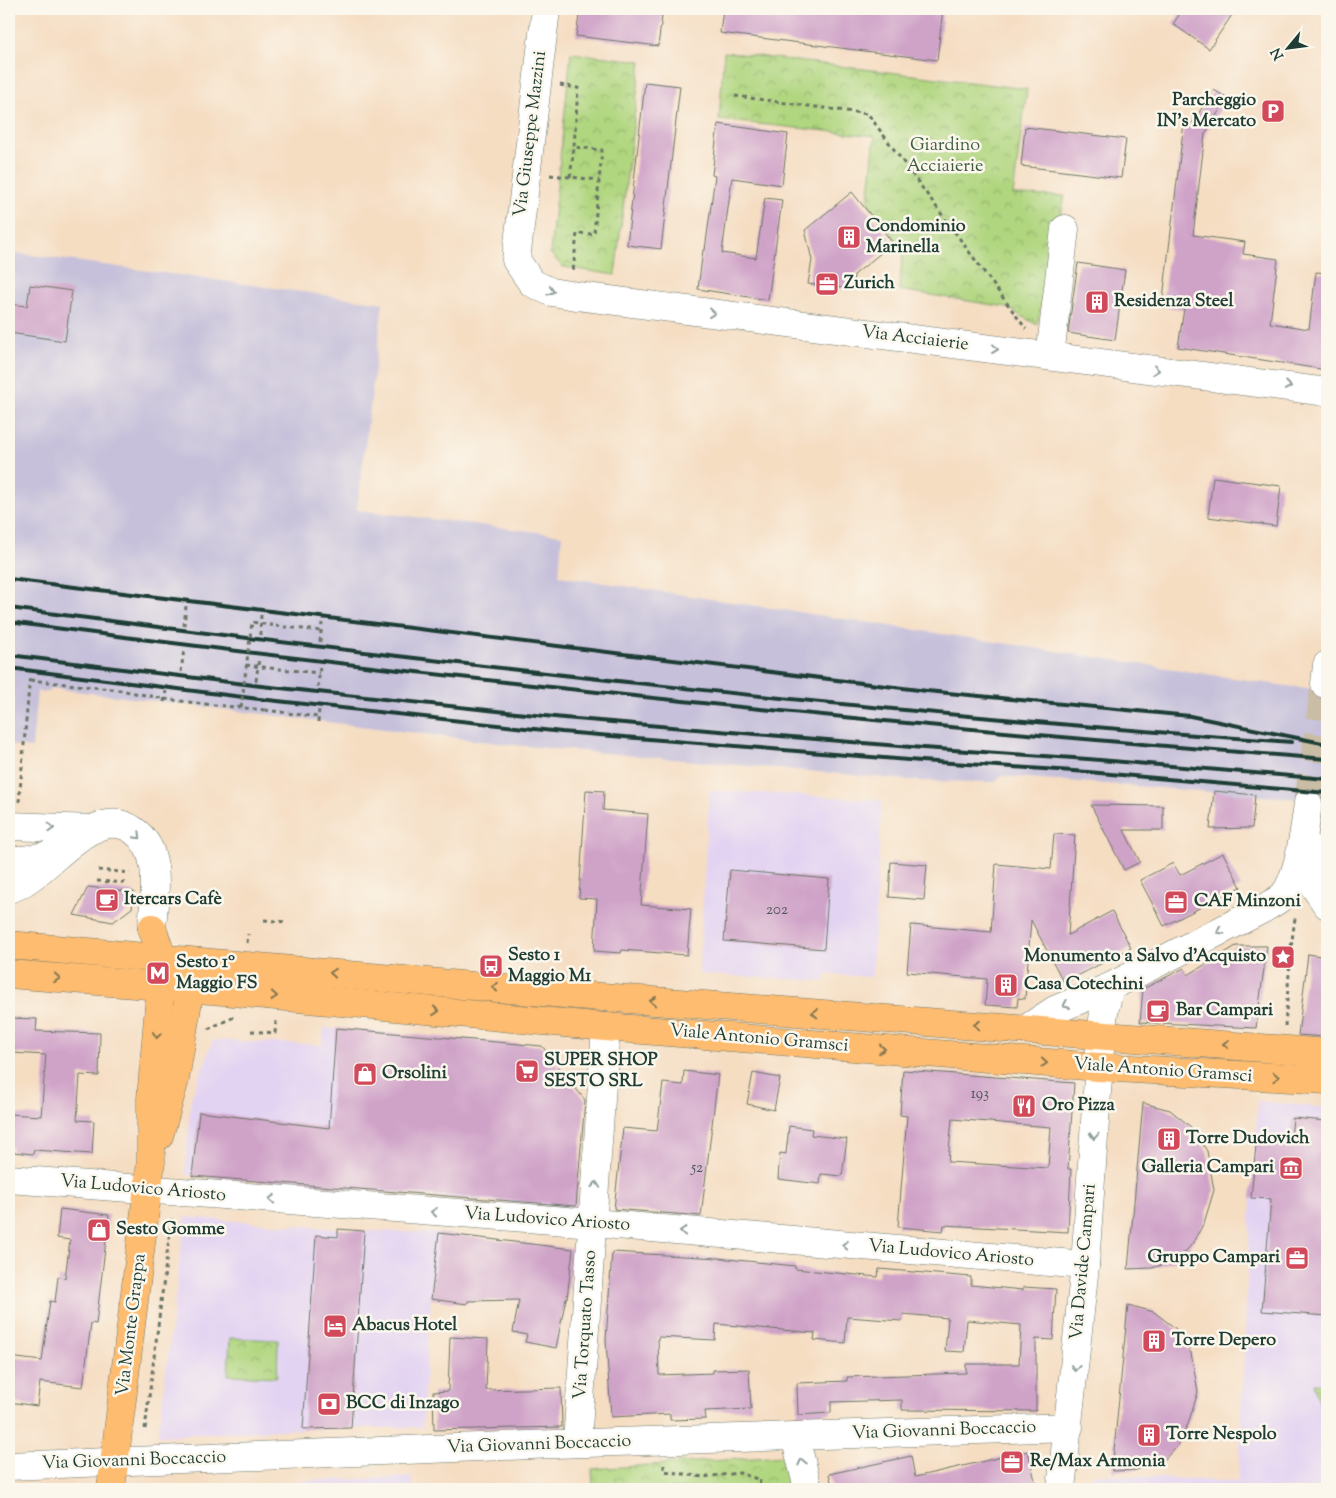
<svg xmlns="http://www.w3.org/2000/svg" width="1336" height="1498" viewBox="0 0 1336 1498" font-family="'Sorts Mill Goudy',serif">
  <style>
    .built { fill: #e3d3f2 }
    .railway { fill: #c6c0da }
    .park { fill: url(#park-crowns); stroke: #688a5a }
    .building { fill: #cfa2c8; fill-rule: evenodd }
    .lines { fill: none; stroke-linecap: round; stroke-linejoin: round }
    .minor-tunnel { stroke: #cabda6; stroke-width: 28; stroke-dasharray: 28 14; stroke-linecap: butt }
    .minor-casing { stroke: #6a7566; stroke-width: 29 }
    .major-casing { stroke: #6a7566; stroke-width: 29 }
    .path { stroke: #6a7566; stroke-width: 3; stroke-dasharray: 4 4; stroke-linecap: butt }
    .minor { stroke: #fff; stroke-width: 28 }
    .major { stroke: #febc70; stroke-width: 28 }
    .rail { stroke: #1f3d34; stroke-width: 4 }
    .path-bridge { stroke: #6a7566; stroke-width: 3; stroke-dasharray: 4 4; stroke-linecap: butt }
    .oneway { stroke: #8f9e9a }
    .oneway2 { stroke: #83764f }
    .labels { text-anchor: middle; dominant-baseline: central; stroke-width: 5; stroke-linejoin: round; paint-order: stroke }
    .number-label { font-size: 15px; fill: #4b5659 }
    .poi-label { font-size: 18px; font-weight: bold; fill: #1f3d34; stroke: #fbf7ec; text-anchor: start }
    .street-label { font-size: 18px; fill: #1f3d34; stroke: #fbf7ec }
    .park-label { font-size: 18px; fill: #3c5c43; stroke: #fbf7ec }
  </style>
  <defs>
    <pattern id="park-crowns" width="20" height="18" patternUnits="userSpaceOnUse" patternTransform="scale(1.25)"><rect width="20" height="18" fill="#b0d67f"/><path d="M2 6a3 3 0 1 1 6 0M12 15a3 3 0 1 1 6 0" fill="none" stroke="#8faf69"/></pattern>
  </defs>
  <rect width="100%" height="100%" fill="#fbf7ec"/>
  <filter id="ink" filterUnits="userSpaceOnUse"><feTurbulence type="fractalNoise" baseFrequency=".02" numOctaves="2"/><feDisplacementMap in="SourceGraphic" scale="10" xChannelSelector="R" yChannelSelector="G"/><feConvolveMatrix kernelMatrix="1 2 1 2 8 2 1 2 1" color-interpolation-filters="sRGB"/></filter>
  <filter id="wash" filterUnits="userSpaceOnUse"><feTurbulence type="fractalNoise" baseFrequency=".0096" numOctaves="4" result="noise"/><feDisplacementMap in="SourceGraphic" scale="20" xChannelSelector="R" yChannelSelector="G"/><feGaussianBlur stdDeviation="1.12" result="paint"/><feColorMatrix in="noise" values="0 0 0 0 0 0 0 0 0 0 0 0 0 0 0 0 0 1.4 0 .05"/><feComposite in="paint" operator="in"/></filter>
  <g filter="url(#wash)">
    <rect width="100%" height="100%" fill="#f5ddc2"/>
    <g class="built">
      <path d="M709 790 882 800 872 977 826 974 825 981 699 974Z"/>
      <path d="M324 1028 542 1046 585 1100 576 1208 192 1176 185 1174 191 1099 213 1040 322 1045Z"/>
      <path d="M1258 1101 1327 1108V1384L1315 1383 1327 1433V1489H1092V1474L1238 1482 1251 1198Z"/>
      <path d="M185 1217 364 1231 439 1233 431 1299 422 1427 303 1429 158 1436Z"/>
      <path d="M411 1477 413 1489H274V1482Z"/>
    </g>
    <path class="railway" d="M9 252 383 303 357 510 562 535 559 576 1286 686 1327 690V801L1001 776 995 782 919 781 514 745 50 688 49 692 37 691 32 748 9 745Z"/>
    <g class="park">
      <path d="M724 52 1027 89 1013 195 1065 196 1037 325 1006 307 899 290 903 250 868 202 875 136 719 120Z"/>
      <path d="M571 53 641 61 615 275 563 267 550 253Z"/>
      <path d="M230 1338 278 1340 277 1377 228 1375Z"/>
      <path d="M1314 1383 1327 1384V1433Z"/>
      <path d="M784 1456 790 1489H593L592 1469Z"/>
    </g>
    <g id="blocks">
      <g class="building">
        <path d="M580 9H663L658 46 576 36Z"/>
        <path d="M723 9H943L937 60 720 33Z"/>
        <path d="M1183 9H1236L1209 49 1173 24Z"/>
        <path d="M645 82 680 86 661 249 627 245Z"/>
        <path d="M1214 90 1227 98 1205 134 1193 235 1245 242 1243 254 1278 259 1270 323 1309 329 1316 272 1327 273V370L1178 347 1184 309 1162 307 1184 122 1190 126Z"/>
        <path d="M718 124 788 134 782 185 732 178 722 253 756 258 765 198 782 200 768 300 698 289 703 250H705L715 176 712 175Z"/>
        <path d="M1025 127 1126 139 1121 178 1021 166Z"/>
        <path d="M852 192 893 243 854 275 852 289 808 284 812 260 805 230Z"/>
        <path d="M1078 263 1125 270 1115 340 1068 333Z"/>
        <path d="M30 285 72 291 65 341 9 333V304L27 306Z"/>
        <path d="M1213 477 1281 486 1276 526 1208 517Z"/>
        <path d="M586 790 604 791 603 810 648 814 641 905 691 909 687 955 622 950 621 953 594 951 597 899 579 898Z"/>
        <path d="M1214 791 1255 795 1252 828 1210 829Z"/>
        <path d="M1091 805 1163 806V830H1124L1140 862 1124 870Z"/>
        <path d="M1054 834 1075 835 1068 935 1112 911 1131 948 1064 983 1031 920 1025 999 1018 998 1017 1007 985 1005 987 979 907 972 911 925 991 932 996 864 1051 869Z"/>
        <path d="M1223 853 1241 887 1164 926 1140 880 1173 863 1180 875Z"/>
        <path d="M891 862 927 865 924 900 889 897Z"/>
        <path d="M730 870 829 879 824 949 724 941Z"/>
        <path d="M88 887 134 892 132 908 113 922 74 915Z"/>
        <path d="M1236 946H1267L1256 1028 1140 1022 1143 989 1184 968 1188 975Z"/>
        <path d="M1308 954 1327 957V1037L1298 1035Z"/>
        <path d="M9 1018 37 1019 36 1031 100 1033 99 1076 80 1075 77 1120 94 1121 92 1154 34 1150 33 1154 12 1152V1147H9V1114L41 1116 46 1055 12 1053 13 1047 9 1046Z"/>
        <path d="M336 1028 542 1046 585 1100 576 1206 192 1176 199 1112 329 1128Z"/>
        <path d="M903 1070 1074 1083 1068 1169H1071L1068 1232 944 1225 943 1231 898 1227 907 1116 900 1115ZM952 1119 1051 1127 1048 1168 948 1162Z"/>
        <path d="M684 1071 718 1075 701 1216 614 1209 623 1128 657 1131 663 1083 683 1085Z"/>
        <path d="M753 1073 780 1078 774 1110 747 1104Z"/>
        <path d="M1143 1103 1170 1110 1191 1127 1207 1151 1214 1190 1204 1223 1192 1244 1178 1260 1152 1268 1128 1269Z"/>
        <path d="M1293 1118 1327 1121V1316L1262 1311 1271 1199 1251 1198 1257 1135 1291 1138Z"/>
        <path d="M789 1126 812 1129 811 1135 847 1139 842 1176 821 1174 820 1184 778 1179 780 1153 786 1154Z"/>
        <path d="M60 1209 109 1215 96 1324 91 1323 83 1387 40 1382 37 1406 9 1402V1357L42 1361 50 1301 55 1302 58 1277 65 1278 70 1240 57 1238Z"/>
        <path d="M338 1229 364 1231 351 1428 303 1429 316 1235 338 1237Z"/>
        <path d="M439 1233 573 1249 567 1298H566L556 1348 525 1342 527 1335 513 1332 519 1300 468 1301 467 1304 431 1299Z"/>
        <path d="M612 1252 718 1258 795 1266V1269L878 1277 879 1269 971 1277V1285L1023 1290V1287L1056 1289 1053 1340 1036 1339V1411L902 1410V1400L831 1402V1413L798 1415 797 1383 847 1381V1377L966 1373V1364H1019L1021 1325 967 1320 964 1352 945 1351 948 1318 903 1314 902 1321 847 1317 845 1343 814 1340 815 1333 716 1324 715 1340 658 1337 659 1375 713 1373V1370L749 1369 751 1409 705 1411 706 1419 670 1420V1414L611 1417 606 1340Z"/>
        <path d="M1128 1305 1154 1312 1175 1328 1191 1353 1198 1392 1188 1424 1177 1446 1163 1461 1136 1470 1112 1471Z"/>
        <path d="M450 1337 488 1339 486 1390 561 1388 562 1427 434 1430 433 1392 448 1391Z"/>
        <path d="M1028 1451 1037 1489H833L829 1474 911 1456 915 1477Z"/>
      </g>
    </g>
  </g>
  <g filter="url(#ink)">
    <use href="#blocks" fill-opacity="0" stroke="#6a7566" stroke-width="1"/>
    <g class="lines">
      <path class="minor-tunnel" d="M1308 803 1325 684"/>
      <g class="minor-casing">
        <g id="minor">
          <path d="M546 9 516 260 532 283 551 292 570 295 1327 392"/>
          <path d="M1050 356 1065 229"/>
          <path d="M1325 684 1327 665"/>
          <path d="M9 826 94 829"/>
          <path d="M1308 846 1309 870 1312 883 1327 905"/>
          <path d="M9 860C25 861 43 857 59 851"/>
          <path d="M9 889C47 879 91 801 133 830 164 851 154 896 152 928"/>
          <path d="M1026 1029 1055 1010 1110 987 1263 909C1269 905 1277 901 1283 896 1299 878 1305 827 1308 803"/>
          <path d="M9 1179 593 1223 1085 1265"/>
          <path d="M795 1436 808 1489"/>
          <path d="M577 1443 606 1027"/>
          <path d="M9 1466 555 1444 1069 1427"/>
          <path d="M1061 1489 1085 1265 1101 1035 1104 1012 1110 987"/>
        </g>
      </g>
      <g class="major-casing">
        <g id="major">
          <path d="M9 945 576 995 1327 1053"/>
          <path d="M9 974 223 991 606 1027 1098 1067 1327 1080"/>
          <path d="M159 1136 175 1079 193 971"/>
          <path d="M111 1489 151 1162V1099L163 959 152 928"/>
        </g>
      </g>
      <g class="path">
        <path d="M560 85 578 88 574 147 602 150 594 234 577 233 573 272"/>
        <path d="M735 96 868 114 1026 329"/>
        <path d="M550 175 599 180"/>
        <path d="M570 177 574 147"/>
        <path d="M184 626 186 606"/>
        <path d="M276 626 321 631"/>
        <path d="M260 635 261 615"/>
        <path d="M320 642 322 623"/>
        <path d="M270 668 319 673"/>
        <path d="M181 672 184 649"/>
        <path d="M30 680 120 690 165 699 205 704"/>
        <path d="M256 681 259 658"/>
        <path d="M318 687 320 665"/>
        <path d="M164 702 166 691"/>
        <path d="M265 710 318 717"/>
        <path d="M318 722 319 709"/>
        <path d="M19 802 30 675"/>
        <path d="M98 870 130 873"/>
        <path d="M97 881 129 883"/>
        <path d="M264 920 286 922"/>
        <path d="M247 943 248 934"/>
        <path d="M1285 1026 1291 948 1295 918"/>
        <path d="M208 1029 234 1017"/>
        <path d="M251 1031 275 1033 276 1021H275"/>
        <path d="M145 1429 172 1215"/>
        <path d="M664 1465V1471L703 1477 740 1473 760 1480 759 1489"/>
      </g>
      <use href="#minor" class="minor"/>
      <use href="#major" class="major"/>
      <g class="rail">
        <path d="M9 579 927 691 1190 716 1327 744"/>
        <path d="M9 608C435 663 863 712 1292 742"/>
        <path d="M9 622C447 680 887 725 1327 759"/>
        <path d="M9 655 261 686 564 718 923 748 1088 759 1327 779"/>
        <path d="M9 668 259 699 562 732 921 761 1088 772 1327 793"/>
      </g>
      <g class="path-bridge">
        <path d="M246 665 270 668"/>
        <path d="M205 704 265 710"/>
        <path d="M241 708 252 622 276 626"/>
      </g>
    </g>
    <defs><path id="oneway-chevron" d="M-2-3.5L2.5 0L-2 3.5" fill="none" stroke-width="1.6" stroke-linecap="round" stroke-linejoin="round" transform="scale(1.25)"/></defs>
    <g class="oneway">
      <use href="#oneway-chevron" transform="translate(551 291) rotate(16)"/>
      <use href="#oneway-chevron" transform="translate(712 313) rotate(7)"/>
      <use href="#oneway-chevron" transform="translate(995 349) rotate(7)"/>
      <use href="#oneway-chevron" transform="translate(1156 370) rotate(7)"/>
      <use href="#oneway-chevron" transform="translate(1288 386) rotate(8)"/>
      <use href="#oneway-chevron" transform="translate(51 828) rotate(2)"/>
      <use href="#oneway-chevron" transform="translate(138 836) rotate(45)"/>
      <use href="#oneway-chevron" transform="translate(1220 931) rotate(153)"/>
      <use href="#oneway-chevron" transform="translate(1066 1005) rotate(157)"/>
      <use href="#oneway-chevron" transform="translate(1094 1136) rotate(94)"/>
      <use href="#oneway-chevron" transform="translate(596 1185) rotate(-86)"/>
      <use href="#oneway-chevron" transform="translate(272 1199) rotate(-176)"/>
      <use href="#oneway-chevron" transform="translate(434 1212) rotate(-176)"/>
      <use href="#oneway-chevron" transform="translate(683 1231) rotate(-175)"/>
      <use href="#oneway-chevron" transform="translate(845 1245) rotate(-175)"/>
      <use href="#oneway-chevron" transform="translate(1075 1368) rotate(96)"/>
      <use href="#oneway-chevron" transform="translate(802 1462) rotate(-103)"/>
    </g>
    <g class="oneway2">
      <use href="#oneway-chevron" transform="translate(333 973) rotate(-175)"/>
      <use href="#oneway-chevron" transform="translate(57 978) rotate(5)"/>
      <use href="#oneway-chevron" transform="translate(495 987) rotate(-175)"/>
      <use href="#oneway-chevron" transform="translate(274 996) rotate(5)"/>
      <use href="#oneway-chevron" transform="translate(653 1001) rotate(-176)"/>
      <use href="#oneway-chevron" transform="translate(436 1011) rotate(5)"/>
      <use href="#oneway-chevron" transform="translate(815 1013) rotate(-176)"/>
      <use href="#oneway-chevron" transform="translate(977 1025) rotate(-176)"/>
      <use href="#oneway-chevron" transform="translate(157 1035) rotate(96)"/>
      <use href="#oneway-chevron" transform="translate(1226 1044) rotate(-176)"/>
      <use href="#oneway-chevron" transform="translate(882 1049) rotate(5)"/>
      <use href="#oneway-chevron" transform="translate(1044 1063) rotate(5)"/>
      <use href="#oneway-chevron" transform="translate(1276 1077) rotate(3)"/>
    </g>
  </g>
  <defs>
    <g id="parking-square" transform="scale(1.25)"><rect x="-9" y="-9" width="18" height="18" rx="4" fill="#d1495b" stroke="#fbf7ec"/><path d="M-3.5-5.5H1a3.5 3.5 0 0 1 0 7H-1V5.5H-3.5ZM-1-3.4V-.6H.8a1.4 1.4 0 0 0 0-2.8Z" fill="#fff"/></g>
    <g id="building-square" transform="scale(1.25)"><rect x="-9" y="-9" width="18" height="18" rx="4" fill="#d1495b" stroke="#fbf7ec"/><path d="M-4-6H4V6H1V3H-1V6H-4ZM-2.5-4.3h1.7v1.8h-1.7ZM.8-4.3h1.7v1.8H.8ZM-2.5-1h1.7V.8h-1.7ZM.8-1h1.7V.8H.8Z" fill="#fff"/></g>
    <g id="office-square" transform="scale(1.25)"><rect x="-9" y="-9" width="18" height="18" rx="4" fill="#d1495b" stroke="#fbf7ec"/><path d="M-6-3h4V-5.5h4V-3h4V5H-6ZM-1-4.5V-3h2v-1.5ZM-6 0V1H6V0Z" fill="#fff"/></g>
    <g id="cafe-square" transform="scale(1.25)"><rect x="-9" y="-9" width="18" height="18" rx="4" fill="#d1495b" stroke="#fbf7ec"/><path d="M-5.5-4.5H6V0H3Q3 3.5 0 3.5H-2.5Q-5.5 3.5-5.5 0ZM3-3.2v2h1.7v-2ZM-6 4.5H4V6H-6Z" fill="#fff"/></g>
    <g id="sight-square" transform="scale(1.25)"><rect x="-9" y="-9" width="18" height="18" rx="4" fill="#d1495b" stroke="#fbf7ec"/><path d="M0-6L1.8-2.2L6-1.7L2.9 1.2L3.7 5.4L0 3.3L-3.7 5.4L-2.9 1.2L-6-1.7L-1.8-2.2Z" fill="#fff"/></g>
    <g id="bus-square" transform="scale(1.25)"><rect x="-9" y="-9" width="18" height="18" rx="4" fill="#d1495b" stroke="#fbf7ec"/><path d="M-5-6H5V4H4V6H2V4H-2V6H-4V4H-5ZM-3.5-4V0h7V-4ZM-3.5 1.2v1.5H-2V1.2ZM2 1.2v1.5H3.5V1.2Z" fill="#fff"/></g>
    <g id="metro-square" transform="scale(1.25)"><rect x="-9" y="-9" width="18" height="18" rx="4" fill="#d1495b" stroke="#fbf7ec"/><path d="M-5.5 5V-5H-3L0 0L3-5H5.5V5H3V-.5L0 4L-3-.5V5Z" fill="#fff"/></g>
    <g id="supermarket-square" transform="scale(1.25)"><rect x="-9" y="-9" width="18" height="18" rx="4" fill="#d1495b" stroke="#fbf7ec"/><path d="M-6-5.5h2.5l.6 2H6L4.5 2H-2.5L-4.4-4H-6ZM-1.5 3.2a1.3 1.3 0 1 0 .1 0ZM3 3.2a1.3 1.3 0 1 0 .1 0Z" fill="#fff"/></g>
    <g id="shop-square" transform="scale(1.25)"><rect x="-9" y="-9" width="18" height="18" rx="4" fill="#d1495b" stroke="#fbf7ec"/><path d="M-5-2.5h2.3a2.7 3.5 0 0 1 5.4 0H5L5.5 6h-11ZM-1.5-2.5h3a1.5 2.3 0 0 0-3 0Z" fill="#fff"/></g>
    <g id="restaurant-square" transform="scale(1.25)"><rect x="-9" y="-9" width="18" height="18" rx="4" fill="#d1495b" stroke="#fbf7ec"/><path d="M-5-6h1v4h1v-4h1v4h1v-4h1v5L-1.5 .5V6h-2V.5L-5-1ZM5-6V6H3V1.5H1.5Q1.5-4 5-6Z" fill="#fff"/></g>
    <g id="museum-square" transform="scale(1.25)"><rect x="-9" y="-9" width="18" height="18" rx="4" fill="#d1495b" stroke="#fbf7ec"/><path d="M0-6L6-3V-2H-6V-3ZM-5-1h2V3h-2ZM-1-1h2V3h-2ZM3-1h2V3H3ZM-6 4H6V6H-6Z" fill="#fff"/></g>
    <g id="hotel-square" transform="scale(1.25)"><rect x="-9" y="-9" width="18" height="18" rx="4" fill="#d1495b" stroke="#fbf7ec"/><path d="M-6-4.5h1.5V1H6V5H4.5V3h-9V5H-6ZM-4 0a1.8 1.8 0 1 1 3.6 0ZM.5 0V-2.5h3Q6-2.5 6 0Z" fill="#fff"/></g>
    <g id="bank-square" transform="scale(1.25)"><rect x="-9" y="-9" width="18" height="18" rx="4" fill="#d1495b" stroke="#fbf7ec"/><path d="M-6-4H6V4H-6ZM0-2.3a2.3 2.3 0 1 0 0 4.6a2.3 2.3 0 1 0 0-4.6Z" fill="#fff"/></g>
  </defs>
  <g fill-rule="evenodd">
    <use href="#parking-square" x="1273" y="111"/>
    <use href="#building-square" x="849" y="237"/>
    <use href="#office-square" x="827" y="284"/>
    <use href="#building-square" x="1097" y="302"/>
    <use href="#cafe-square" x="107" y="900"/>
    <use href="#office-square" x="1176" y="902"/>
    <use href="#sight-square" x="1283" y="957"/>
    <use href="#bus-square" x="491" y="966"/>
    <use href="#metro-square" x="158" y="973"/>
    <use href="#building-square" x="1006" y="985"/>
    <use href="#cafe-square" x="1158" y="1011"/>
    <use href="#supermarket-square" x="527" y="1071"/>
    <use href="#shop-square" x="365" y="1074"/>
    <use href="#restaurant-square" x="1024" y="1106"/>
    <use href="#building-square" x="1169" y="1139"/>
    <use href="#museum-square" x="1291" y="1168"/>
    <use href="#shop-square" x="99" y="1230"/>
    <use href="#office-square" x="1297" y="1258"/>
    <use href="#hotel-square" x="335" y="1326"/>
    <use href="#building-square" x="1154" y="1341"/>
    <use href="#bank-square" x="329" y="1404"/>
    <use href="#building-square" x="1149" y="1435"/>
    <use href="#office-square" x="1012" y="1462"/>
  </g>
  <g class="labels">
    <g class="number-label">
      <text x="777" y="910">202</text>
      <text x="980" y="1094">193</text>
      <text x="697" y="1168">52</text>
    </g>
    <g class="poi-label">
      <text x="1256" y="101" text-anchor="end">Parcheggio<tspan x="1256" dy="21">IN's Mercato</tspan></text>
      <text x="866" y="227">Condominio<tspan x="866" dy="21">Marinella</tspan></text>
      <text x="844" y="284">Zurich</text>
      <text x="1114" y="302">Residenza Steel</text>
      <text x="124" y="900">Itercars Cafè</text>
      <text x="1194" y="902">CAF Minzoni</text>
      <text x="508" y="956">Sesto 1<tspan x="508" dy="21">Maggio M1</tspan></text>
      <text x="1266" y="957" text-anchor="end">Monumento a Salvo d'Acquisto</text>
      <text x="176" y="963">Sesto 1º<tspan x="176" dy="21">Maggio FS</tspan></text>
      <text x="1024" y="985">Casa Cotechini</text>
      <text x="1176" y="1011">Bar Campari</text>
      <text x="544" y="1061">SUPER SHOP<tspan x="544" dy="21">SESTO SRL</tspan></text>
      <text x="382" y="1074">Orsolini</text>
      <text x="1042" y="1106">Oro Pizza</text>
      <text x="1186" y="1139">Torre Dudovich</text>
      <text x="1274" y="1168" text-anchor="end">Galleria Campari</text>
      <text x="116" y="1230">Sesto Gomme</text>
      <text x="1280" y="1258" text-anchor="end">Gruppo Campari</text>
      <text x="352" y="1326">Abacus Hotel</text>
      <text x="1172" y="1341">Torre Depero</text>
      <text x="346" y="1404">BCC di Inzago</text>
      <text x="1166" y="1435">Torre Nespolo</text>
      <text x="1030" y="1462">Re/Max Armonia</text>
    </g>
    <g class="street-label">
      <text transform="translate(531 134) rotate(-83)">Via Giuseppe Mazzini</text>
      <text transform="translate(915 339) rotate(7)">Via Acciaierie</text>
      <text transform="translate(759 1039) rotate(5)">Viale Antonio Gramsci</text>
      <text transform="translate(1163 1071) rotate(4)">Viale Antonio Gramsci</text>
      <text transform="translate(143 1189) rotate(5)">Via Ludovico Ariosto</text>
      <text transform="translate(547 1220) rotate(4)">Via Ludovico Ariosto</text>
      <text transform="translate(951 1254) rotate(5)">Via Ludovico Ariosto</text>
      <text transform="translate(1084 1262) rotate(-85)">Via Davide Campari</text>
      <text transform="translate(132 1325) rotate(-83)">Via Monte Grappa</text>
      <text transform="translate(586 1325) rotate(-86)">Via Torquato Tasso</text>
      <text transform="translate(944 1431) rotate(-2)">Via Giovanni Boccaccio</text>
      <text transform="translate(539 1445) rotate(-2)">Via Giovanni Boccaccio</text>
      <text transform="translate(134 1461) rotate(-2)">Via Giovanni Boccaccio</text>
    </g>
    <g class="park-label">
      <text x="945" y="146">Giardino<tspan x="945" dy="21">Acciaierie</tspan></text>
    </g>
  </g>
  <rect width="1336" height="1498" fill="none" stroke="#fbf7ec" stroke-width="30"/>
  <g transform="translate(1288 48) rotate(241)" stroke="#fbf7ec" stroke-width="4" paint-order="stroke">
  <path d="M0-4L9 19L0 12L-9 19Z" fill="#1f3d34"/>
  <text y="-8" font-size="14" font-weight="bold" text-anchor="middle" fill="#1f3d34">N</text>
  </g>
</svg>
